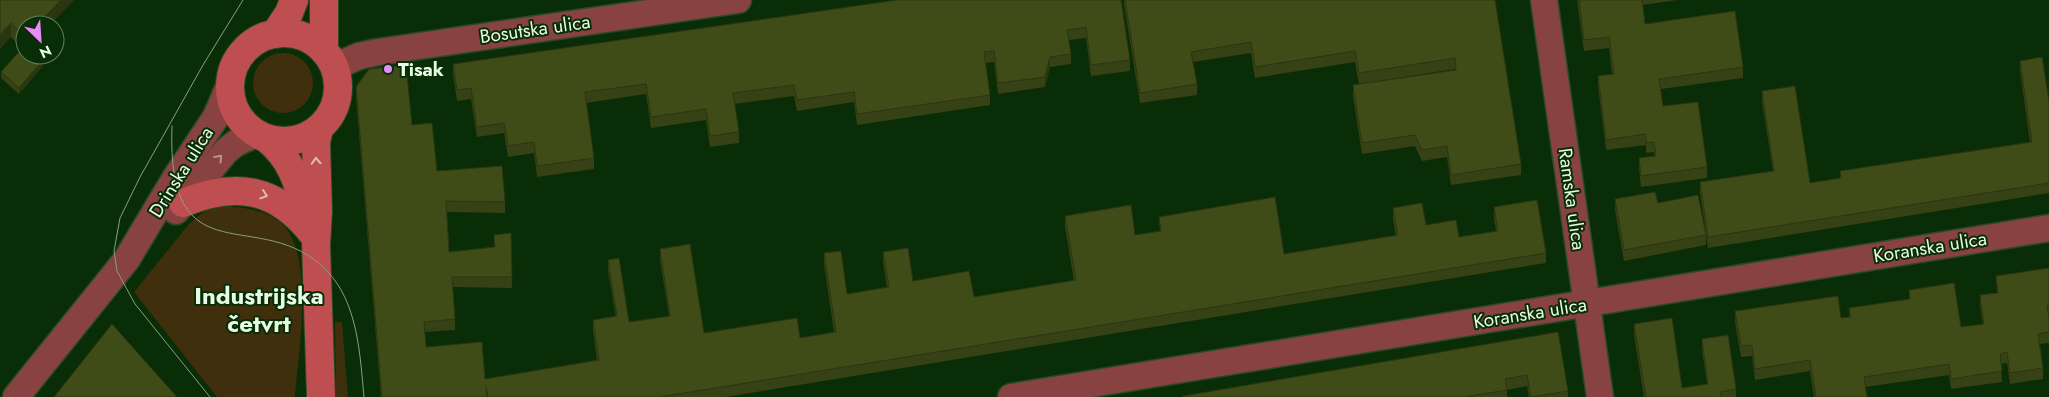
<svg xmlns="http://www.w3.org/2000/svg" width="2049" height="397" viewBox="0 0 2049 397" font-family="Jost,sans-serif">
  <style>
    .green { fill: #3f2f0c }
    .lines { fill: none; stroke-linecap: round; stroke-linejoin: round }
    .street-casing { stroke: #284a25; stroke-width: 29 }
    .secondary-casing { stroke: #284a25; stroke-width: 30 }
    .street { stroke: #874241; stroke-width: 26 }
    .secondary { stroke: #be4e50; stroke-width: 28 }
    .tram { stroke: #84a081; stroke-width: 1 }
    .wall { fill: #364115 }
    .shaded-wall { fill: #2c3511 }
    .building { fill: #3f4c18; stroke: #2c3511 }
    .oneway { stroke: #b2968a }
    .oneway2 { stroke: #d9bfb0 }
    .poi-dot { fill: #eb8cfb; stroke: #092d06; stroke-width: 2 }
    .labels { text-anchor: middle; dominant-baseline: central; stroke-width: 4; stroke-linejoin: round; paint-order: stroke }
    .street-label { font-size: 19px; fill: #e7fce4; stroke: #092d06 }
    .poi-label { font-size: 19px; font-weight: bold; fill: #e7fce4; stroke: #092d06; text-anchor: start }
    .district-label { font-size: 24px; font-weight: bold; fill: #e7fce4; stroke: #092d06 }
  </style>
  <rect width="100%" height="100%" fill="#092d06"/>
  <g class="green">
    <circle cx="283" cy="83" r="30"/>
    <path d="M210 206C232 206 261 207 280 222 316 251 298 355 295 397H217L134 292 189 224Z"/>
    <path d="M335 322H342L348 397H336Z"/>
  </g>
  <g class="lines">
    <g class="street-casing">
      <g id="street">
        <path d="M1544 0 1600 397"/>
        <path d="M334 67 359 56 378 52 738 0"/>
        <path d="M176 211 226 151 236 143 256 134"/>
        <path d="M16 397 127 259 176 177 216 117 230 84"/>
        <path d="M1011 397 2049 228"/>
      </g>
    </g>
    <g class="secondary-casing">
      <g id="secondary">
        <circle cx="284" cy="87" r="54"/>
        <path d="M275 34 289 13 294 0"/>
        <path d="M324 51V0"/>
        <path d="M319 129 316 142 318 212 316 245 321 397"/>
        <path d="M267 139C295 162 299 189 309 222"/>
        <path d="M183 203C236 181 276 188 312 233"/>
      </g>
    </g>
    <use href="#street" class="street"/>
    <use href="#secondary" class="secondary"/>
    <g class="tram">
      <path d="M172 126C166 283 261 202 327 271 358 303 360 355 364 397"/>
      <path d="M210 397 135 304 117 271 114 251 120 218 140 177 203 65 243 0"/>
    </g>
  </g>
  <g class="wall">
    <path d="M0 0 25 25V55L43 66 19 94 1 78V72L22 48 11 37Z"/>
    <path d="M1121 0 1130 60V71L1091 76 1086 38 1069 40 1071 54V64L1050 67 1045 87 998 94 994 62 985 63 990 95V105L857 125 854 102 797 111 794 96 734 104 739 132V143L710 147 706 120 651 128 646 94 586 103 594 158V169L537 177 534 153 508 157 504 133 477 137 471 99 457 101 453 74V64Z"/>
    <path d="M1124 0H1495L1521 164V175L1451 185 1447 157 1422 161 1415 146 1362 154 1353 96V85L1455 70V69L1359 84 1355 62 1255 78 1251 53 1193 62 1197 84V95L1140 103 1124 5Z"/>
    <path d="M1577 0H1677L1643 5 1645 24 1743 67V78L1661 89 1663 106 1707 167V178L1641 187 1639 168V158L1654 156V152L1646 153V145L1606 150 1598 86V76L1612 74 1609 48 1584 51Z"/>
    <path d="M2020 61 2049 101V193L1708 248 1700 193V182L1773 171 1762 102V91L1810 183 1840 178V171L2030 142 2020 71Z"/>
    <path d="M356 87 412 125 437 171 505 202V213L447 212 449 252 494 247V235L511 233 512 288 453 287 455 319V330L425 332 426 347 485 379 597 360 593 331V320L616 317 608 271V260L629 322 669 316 660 260V249L704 333 800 338 834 332 824 264V253L847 294 887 287 883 262V252L913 281 974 297 1074 281 1065 227V216L1135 235 1160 231 1159 217 1284 254 1396 236 1393 219V208L1426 225 1459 237 1496 231 1494 218V207L1546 253V263L726 397H381L356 98Z"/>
    <path d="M1615 199 1658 203 1706 235V245L1624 261 1615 210Z"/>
    <path d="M2049 268V343L2040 344 2043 368V379L2010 384 2007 363 2001 364 2002 382 1951 389 1949 375 1865 387 1867 397H1814L1810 371 1755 380 1752 356 1741 357 1735 322V311L1841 318 1849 317V308L1909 299V290L1961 327 1983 324 1980 306V295L1997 293 1996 276Z"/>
    <path d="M1634 324 1682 388 1707 384 1702 350V339L1736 389V397H1644L1634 335Z"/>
    <path d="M1558 332 1568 391V397H1529L1527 386 1507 390V397H1183Z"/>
  </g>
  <g class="shaded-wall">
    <path d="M61 0H74L50 25H37Z"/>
    <path d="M11 23V37L0 49V35Z"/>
    <path d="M1050 57V67L1045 87V77Z"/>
    <path d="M43 60V66L19 94V88Z"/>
  </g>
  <g class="building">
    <path d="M0 0H61L37 25H25V37L11 23 0 35Z"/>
    <path d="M897 0H1121L1130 60 1091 65 1086 27 1067 30 1071 54 1050 57 1045 77 998 83 994 51 984 52 990 95 857 114 854 92 797 100 794 85 733 93 739 132 710 136 706 109 651 117 646 84 585 92 594 158 537 166 534 142 508 146 504 123 477 127 471 88 457 90 453 64Z"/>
    <path d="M1125 0H1495L1521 164 1451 175 1447 146 1422 150 1415 135 1362 143 1353 85 1456 70 1455 58 1359 73 1355 51 1255 67 1251 42 1191 52 1197 84 1140 93Z"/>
    <path d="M1579 0H1642L1645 24 1735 11 1743 67 1659 79 1663 106 1698 102 1707 167 1641 176 1639 158 1656 156 1654 142 1646 143V134L1606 140 1598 76 1614 74 1609 37 1584 40Z"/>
    <path d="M25 45V55H37L43 60 19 88 1 72Z"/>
    <path d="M2042 57 2049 101V183L1708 237 1700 182 1774 171 1762 91 1795 86 1810 183 1841 178 1840 171 2032 142 2020 61Z"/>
    <path d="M406 65 412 125 432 123 437 171 502 166 505 202 446 201 449 252 495 247 494 235 511 233 512 277H452L455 319 424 322 426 347 482 342 485 379 599 360 593 320 617 316 608 260 619 258 629 322 670 316 660 249 690 244 704 333 797 318 800 338 836 332 824 253 841 251 847 294 889 287 883 252 908 248 913 281 969 271 974 297 1076 280 1065 216 1131 205 1135 235 1161 231 1159 217 1275 197 1284 254 1398 235 1393 208 1422 203 1426 225 1456 220 1459 237 1498 231 1494 207 1537 200 1546 253 660 397H488L486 387 487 397H382L356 87 369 69Z"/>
    <path d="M1655 192 1658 203 1698 195 1706 235 1624 250 1615 199Z"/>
    <path d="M2049 268V305H2047L2049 317V332L2038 334 2043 368 2010 373 2007 352 2000 354 2002 371 1951 379 1949 364 1864 377 1867 397H1816L1810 360 1755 369 1752 345 1741 346 1735 311 1838 296 1841 318 1851 317 1849 308 1910 299 1909 290 1954 283 1961 327 1984 324 1980 295 1998 293 1996 276Z"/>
    <path d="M1672 318 1682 388 1708 384 1702 339 1728 335 1736 389 1720 392 1721 397H1646L1634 324Z"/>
    <path d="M112 324 177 397H54Z"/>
    <path d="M1558 332 1568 391 1531 397 1527 375 1505 379 1507 390 1464 397H1183V396Z"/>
  </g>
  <defs><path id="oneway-chevron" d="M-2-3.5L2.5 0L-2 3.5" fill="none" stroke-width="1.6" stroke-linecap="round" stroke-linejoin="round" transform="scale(1.25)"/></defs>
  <use class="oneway" href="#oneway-chevron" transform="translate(219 158) rotate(-48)"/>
  <g class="oneway2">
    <use href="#oneway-chevron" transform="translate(316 161) rotate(-93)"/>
    <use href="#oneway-chevron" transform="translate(264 195) rotate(19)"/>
  </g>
  <circle class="poi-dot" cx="388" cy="69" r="5"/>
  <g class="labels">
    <g class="street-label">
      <text transform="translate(535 29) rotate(-8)">Bosutska ulica</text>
      <text transform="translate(181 172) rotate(-58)">Drinska ulica</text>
      <text transform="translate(1572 199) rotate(82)">Ramska ulica</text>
      <text transform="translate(1930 247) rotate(-9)">Koranska ulica</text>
      <text transform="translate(1530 313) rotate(-9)">Koranska ulica</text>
    </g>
    <g class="poi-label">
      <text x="398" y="69">Tisak</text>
    </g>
    <g class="district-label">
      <text x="259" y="295">Industrijska<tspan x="259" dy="28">četvrt</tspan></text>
    </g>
  </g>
  <g transform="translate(40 40) rotate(155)"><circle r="24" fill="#092d06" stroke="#62805f"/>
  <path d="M0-4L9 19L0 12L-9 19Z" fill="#eb8cfb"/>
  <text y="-8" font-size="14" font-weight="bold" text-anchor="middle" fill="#e7fce4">N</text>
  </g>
</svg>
